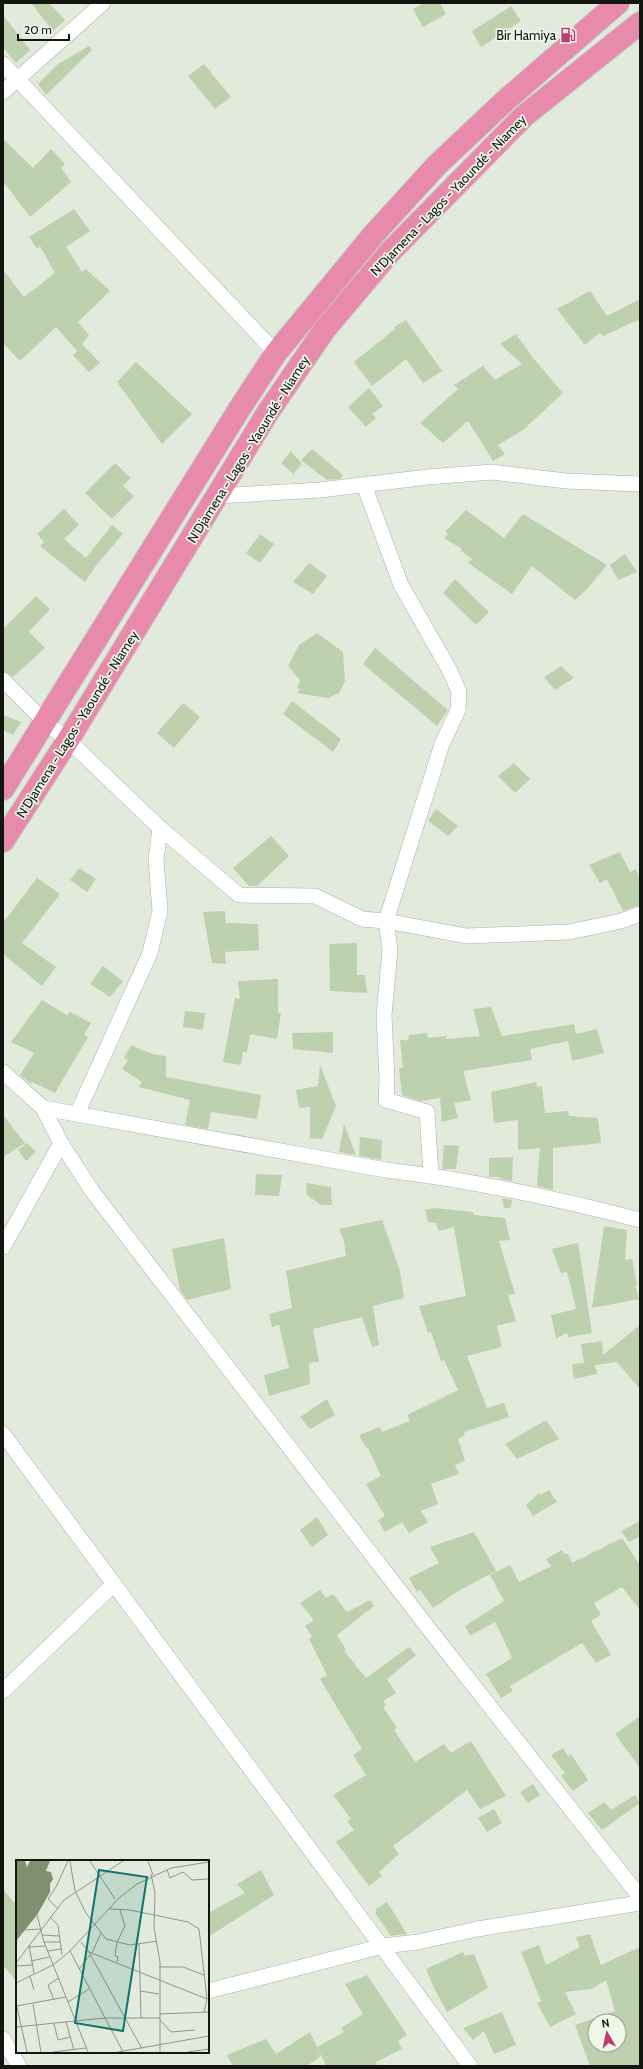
<svg xmlns="http://www.w3.org/2000/svg" width="643" height="2069" viewBox="0 0 643 2069" font-family="Cabin,sans-serif">
  <style>
    .building { fill: #bed1af; fill-rule: evenodd }
    .lines { fill: none; stroke-linecap: round; stroke-linejoin: round }
    .minor-casing { stroke: #abb2a4; stroke-width: 16 }
    .trunk-casing { stroke: #c6c7c6; stroke-width: 24 }
    .minor { stroke: #fff; stroke-width: 15 }
    .trunk { stroke: #e78aab; stroke-width: 22 }
    .labels { text-anchor: middle; dominant-baseline: central; stroke-width: 3.5; stroke-linejoin: round; paint-order: stroke }
    .poi-label { font-size: 13px; fill: #121510; stroke: #eff7e9; text-anchor: end }
    .street-label { font-size: 13px; fill: #121510; stroke: #eff7e9 }
    .inset-road { fill: none; stroke: #8f958a; stroke-width: 1 }
    .view { fill: #0f766e; fill-opacity: 0.15; stroke: #0f766e; stroke-width: 2 }
    .inset-edge { fill: none; stroke: #121510; stroke-width: 2 }
  </style>
  <rect width="100%" height="100%" fill="#e2eadc"/>
  <g class="building">
    <path d="M31 3H49L65 20 53 31Z"/>
    <path d="M424 3H440L446 14 423 27 413 9Z"/>
    <path d="M511 6 521 21 481 47 472 31Z"/>
    <path d="M3 15 30 50 16 63 3 47Z"/>
    <path d="M89 46 92 50 46 95 38 84 58 64Z"/>
    <path d="M204 64 231 97 215 109 188 76Z"/>
    <path d="M3 139 33 168 51 149 65 164 61 168 71 182 30 217 3 181Z"/>
    <path d="M74 209 90 231 66 247 82 272 86 269 110 291 78 322 89 335 79 348 82 344 100 363 89 372 73 355 77 351 56 327 20 361 3 343V270L24 297 55 273 40 246 37 249 29 237Z"/>
    <path d="M590 291 607 316 640 299V319L603 336 600 333 585 345 557 309Z"/>
    <path d="M406 320 442 371 423 383 406 359 372 386 354 362 395 329 394 327Z"/>
    <path d="M516 334 533 358 563 393 523 430 498 445 505 454 493 461 468 421 443 443 420 423 458 389 454 385 483 366 495 380 522 364 500 344Z"/>
    <path d="M136 362 192 414 162 444 117 382Z"/>
    <path d="M369 388 383 406 372 414 376 418 366 427 348 407Z"/>
    <path d="M312 449 343 475 340 479 327 480 301 460Z"/>
    <path d="M291 451 302 464 293 474 281 463Z"/>
    <path d="M115 463 131 478 123 486 134 496 112 519 85 493Z"/>
    <path d="M64 509 79 525 64 539 86 558 112 525 123 534 95 567 85 582 40 546 44 542 37 534Z"/>
    <path d="M466 510 504 538 523 514 607 565 588 588 575 600 532 566 512 594 468 563 472 559 460 550 462 549 444 538 448 534 445 532Z"/>
    <path d="M260 534 274 544 260 563 246 553Z"/>
    <path d="M625 554 637 572 618 580 610 565Z"/>
    <path d="M309 563 327 576 313 594 293 582Z"/>
    <path d="M455 579 489 612 476 625 443 593Z"/>
    <path d="M36 596 50 609 29 632 45 648 13 677 3 671V629Z"/>
    <path d="M317 633 343 652 345 681 339 693 328 698 297 693 300 689 297 687 300 680 288 666 299 645Z"/>
    <path d="M375 648 448 710 437 726 363 664Z"/>
    <path d="M561 666 574 678 555 690 544 677Z"/>
    <path d="M292 701 341 739 333 752 283 714Z"/>
    <path d="M183 703 200 717 174 748 157 733Z"/>
    <path d="M3 715 21 722 13 735 3 730Z"/>
    <path d="M514 763 530 779 515 793 498 776Z"/>
    <path d="M436 809 458 826 448 836 428 821Z"/>
    <path d="M271 836 289 856 257 886H249L233 868Z"/>
    <path d="M620 852 630 872 636 869 640 879V905L623 911 607 879 600 883 589 865Z"/>
    <path d="M79 868 96 879 87 892 70 880Z"/>
    <path d="M37 878 60 894 22 943 56 967 42 986 3 954V923Z"/>
    <path d="M225 911 226 923 258 924 259 950 225 952 226 964 212 963 203 912Z"/>
    <path d="M357 943V975H365L367 993 330 991 329 944Z"/>
    <path d="M103 966 123 981 110 997 90 984Z"/>
    <path d="M278 979V1013H281L277 1039 250 1034 247 1052H243L241 1065 223 1062 235 998 240 999 238 981Z"/>
    <path d="M42 1000 67 1015 70 1012 91 1023 84 1035 88 1037 55 1093 32 1082 31 1084 20 1075 34 1053 11 1042Z"/>
    <path d="M491 1007 502 1036 574 1024 576 1034 597 1029 604 1053 572 1061 568 1041 530 1049 532 1060 463 1071 471 1100 454 1103 458 1118 442 1122 440 1098 420 1101 402 1095 399 1068H403L400 1040H408L409 1035 427 1033 428 1038 447 1036 446 1039 480 1036 473 1009Z"/>
    <path d="M185 1011 205 1013 203 1030 183 1027Z"/>
    <path d="M333 1032V1053L293 1049 292 1033Z"/>
    <path d="M131 1045 152 1054 166 1056V1077L261 1095 257 1119 211 1112 208 1129 185 1125 190 1100 139 1087 142 1082 122 1069 128 1060 124 1058Z"/>
    <path d="M320 1065 336 1106 322 1139 310 1138V1107L299 1108 296 1090 318 1086Z"/>
    <path d="M536 1082 537 1087 542 1086 545 1113 568 1111 569 1116 598 1118 601 1143 553 1148V1190L537 1186 540 1148 518 1150V1120L494 1123 491 1092Z"/>
    <path d="M3 1115 25 1143 3 1157Z"/>
    <path d="M344 1124 356 1155 339 1152Z"/>
    <path d="M360 1137 382 1140 381 1160 359 1156Z"/>
    <path d="M27 1143 36 1152 26 1161 18 1150Z"/>
    <path d="M444 1145 459 1146 456 1169H442Z"/>
    <path d="M513 1157 512 1181 500 1179V1177H489V1158Z"/>
    <path d="M256 1174 282 1175 279 1196 255 1195Z"/>
    <path d="M306 1183 331 1187 332 1205H321L307 1195Z"/>
    <path d="M502 1198 512 1200 511 1208H504Z"/>
    <path d="M434 1208 473 1212 474 1215 505 1218 510 1240 499 1241 515 1294 508 1295 516 1321 497 1326 502 1347 467 1356 487 1408 504 1403 509 1417 464 1432 465 1435 458 1439 465 1461 455 1465 459 1474 431 1484 438 1504 421 1511 428 1522 409 1533 402 1522 385 1532 378 1520 385 1516 366 1484 381 1476 368 1448 367 1449 359 1435 380 1427 382 1432 410 1421 407 1415 458 1390 444 1360 441 1361 431 1332 428 1333 419 1306 466 1296 454 1227 439 1231 436 1223 428 1222 425 1210Z"/>
    <path d="M382 1220 400 1271 404 1298 373 1306 379 1345 372 1347 362 1317 313 1329 319 1362 309 1363 310 1384 269 1396 264 1375 289 1368 279 1325 272 1327 269 1314 292 1308 286 1271 346 1256 344 1241 339 1229Z"/>
    <path d="M604 1226 627 1230 625 1260 632 1259 637 1285 635 1286 639 1299 592 1308Z"/>
    <path d="M224 1238 231 1289 187 1300 180 1290 172 1249Z"/>
    <path d="M578 1243 592 1333 568 1337 567 1333 556 1338 551 1315 576 1309 567 1272 561 1273 552 1249Z"/>
    <path d="M640 1325V1389L617 1362 595 1365 597 1374 574 1379 572 1364 584 1363 581 1344 602 1341 603 1355Z"/>
    <path d="M327 1399 335 1415 310 1429 300 1417Z"/>
    <path d="M546 1420 559 1439 517 1459 505 1444Z"/>
    <path d="M549 1490 557 1502 533 1516 526 1505 539 1493 540 1495Z"/>
    <path d="M317 1517 328 1535 312 1547 300 1530Z"/>
    <path d="M640 1521V1536L629 1542 621 1531Z"/>
    <path d="M474 1532 496 1571 460 1590 433 1608 420 1590 417 1592 409 1578 439 1563 430 1547Z"/>
    <path d="M622 1538 640 1565V1610L622 1587 594 1603 601 1615 591 1621 611 1655 596 1663 582 1643 510 1686 513 1691 501 1698 486 1674 512 1658 502 1636 495 1622 470 1636 465 1626 504 1601 490 1575 510 1565 519 1582 551 1566 546 1559 562 1550 564 1554H568L572 1563Z"/>
    <path d="M320 1590 326 1598 333 1594 347 1612 370 1600 374 1606 337 1635 346 1650 344 1651 366 1678 409 1647 416 1655 387 1679 396 1693 383 1701 386 1705 383 1707 397 1728 394 1730 415 1762 444 1744 451 1753 471 1741 506 1796 480 1809 467 1790 393 1846 399 1854 379 1872 382 1876 369 1886 336 1842 354 1830 347 1821 351 1819 333 1795 366 1775 353 1755 362 1749 320 1679 327 1675 309 1639 312 1637 305 1626 314 1620 300 1603Z"/>
    <path d="M640 1716V1768L615 1734Z"/>
    <path d="M563 1748 568 1756 571 1754 588 1780 573 1791 561 1776 565 1773 551 1755Z"/>
    <path d="M533 1784 540 1795 528 1803 520 1792Z"/>
    <path d="M635 1795 640 1803 602 1830 588 1813 604 1802 611 1810Z"/>
    <path d="M494 1809 502 1823 487 1832 478 1818Z"/>
    <path d="M261 1870 274 1895 208 1937V1913L245 1893 237 1884Z"/>
    <path d="M3 1890 17 1905V1982L3 1965Z"/>
    <path d="M387 1902 407 1934 391 1936 376 1914V1909Z"/>
    <path d="M590 1934 601 1965 640 1947V2066H590L575 2025 615 2011 606 1980 592 1989 565 1992 576 2014 550 2027 537 2003 541 2001 521 1952 539 1945 546 1965 580 1947 576 1937ZM595 2021H619V2045H595Z"/>
    <path d="M463 1952 465 1956 474 1954 488 1988 447 2012 433 1986 426 1969Z"/>
    <path d="M367 1975 407 2035 398 2041 402 2049 376 2062 377 2066 326 2065 317 2047 344 2032 341 2028 363 2014 345 1984Z"/>
    <path d="M502 2012 516 2045 494 2054 484 2031 473 2040 463 2028Z"/>
    <path d="M310 2032 321 2056 307 2066H233L227 2055 266 2039 276 2054Z"/>
  </g>
  <g class="lines">
    <g class="minor-casing">
      <g id="minor">
        <path d="M3 64 276 353"/>
        <path d="M3 92 103 3"/>
        <path d="M364 485 401 585 450 671 459 692 458 710 442 744 386 921 390 950 384 1015 387 1080 386 1100 427 1112 431 1175"/>
        <path d="M217 496 320 490 428 477 492 472 566 481 640 484"/>
        <path d="M3 680 45 722 68 740 160 828 239 895 315 896 362 919 386 921 467 936 569 932 621 921 640 914"/>
        <path d="M3 1072 43 1108 61 1143 92 1191 429 1629 640 1897"/>
        <path d="M43 1108 386 1170C470 1180 559 1199 640 1220"/>
        <path d="M77 1114 150 953 160 911 156 860 160 828"/>
        <path d="M3 1247 61 1143"/>
        <path d="M3 1434 470 2066"/>
        <path d="M3 1691 114 1584"/>
        <path d="M208 1991 383 1946 418 1942 477 1929 640 1903"/>
        <path d="M3 2039 19 2066"/>
      </g>
    </g>
    <g class="trunk-casing">
      <g id="trunk">
        <path d="M3 789 240 408 276 353 374 234 437 165 505 101 618 3"/>
        <path d="M3 841 68 740 268 412 325 329 390 252 524 116 640 23"/>
      </g>
    </g>
    <use href="#minor" class="minor"/>
    <use href="#trunk" class="trunk"/>
  </g>
  <defs>
    <g id="fuel-bare" transform="scale(1.2)"><path d="M-5.5-6h7V0h2V4h1.3V-2.5L3-4.5l.8-.8L6-3V5H2.5V1h-1V6h-7ZM-4.2-4.7v3.2H.2V-4.7Z" fill="#c13770" stroke="#eff7e9" stroke-width="2.5" paint-order="stroke"/></g>
  </defs>
  <g fill-rule="evenodd">
    <use href="#fuel-bare" x="568" y="35"/>
  </g>
  <g class="labels">
    <g class="poi-label">
      <text x="556" y="35">Bir Hamiya</text>
    </g>
    <g class="street-label">
      <text transform="translate(448 195) rotate(-46)">N'Djamena - Lagos - Yaoundé - Niamey</text>
      <text transform="translate(248 449) rotate(-58)">N'Djamena - Lagos - Yaoundé - Niamey</text>
      <text transform="translate(77 724) rotate(-58)">N'Djamena - Lagos - Yaoundé - Niamey</text>
    </g>
  </g>
  <g transform="translate(16 1860)">
    <rect width="193" height="193" fill="#e2eadc"/>
    <path d="M0 1H9L11 7 14 1H34L30 11 35 12 37 19 34 24V32L21 55 0 81Z" fill="#7f9070"/>
    <path class="inset-road" d="M54 1 59 31 70 53 90 79 114 85 141 81M74 1 99 39M132 1 137 15M151 10 154 18 167 12 176 20 193 19M135 14 139 33 138 68 144 102V192M41 48 32 39 40 27 52 1M94 49 114 50 172 62 183 69 191 139 188 152M21 55 28 82 72 192M34 57 42 65 46 95M8 70 25 69M26 75 43 76M28 82H44M65 82 73 92 126 189M123 84 125 158M13 85 18 113M13 87 29 86M31 91 45 89M54 91 107 192M73 92 191 139M76 93 85 73M15 101 33 97M101 102 102 97 99 96 101 82 109 66 104 50M0 103 48 40 107 1M0 106 16 105M143 107H167L188 115M63 109 74 95M14 117 18 130M0 123 37 105 54 91 103 38 121 24 155 8 193 2M124 131 143 134M38 140 32 125 43 118M52 142 73 129M0 143 11 192M17 144 25 192M0 146 50 137M144 154 193 152M144 160 155 172 179 170M50 162 58 190M38 164 42 180 54 177M0 167 89 158H144M37 192 70 188M102 192 193 176M172 192 193 189"/>
    <path class="view" d="M83 10 131 17 107 171 59 163Z"/>
    <rect width="193" height="193" class="inset-edge"/>
  </g>
  <rect width="643" height="2069" fill="none" stroke="#121510" stroke-width="8"/>
  <g transform="translate(607 2033) rotate(351)"><circle r="19" fill="#eff7e9" stroke="#979d92"/>
  <path d="M0-3L7 15L0 10L-7 15Z" fill="#c13770"/>
  <text y="-6" font-size="11" font-weight="bold" text-anchor="middle" fill="#121510">N</text>
  </g>
  <path d="M18 34v6h51v-6" fill="none" stroke="#121510" stroke-width="2"/>
  <text x="24" y="34" font-size="12" fill="#121510" stroke="#eff7e9" stroke-width="3" paint-order="stroke">20 m</text>
</svg>
